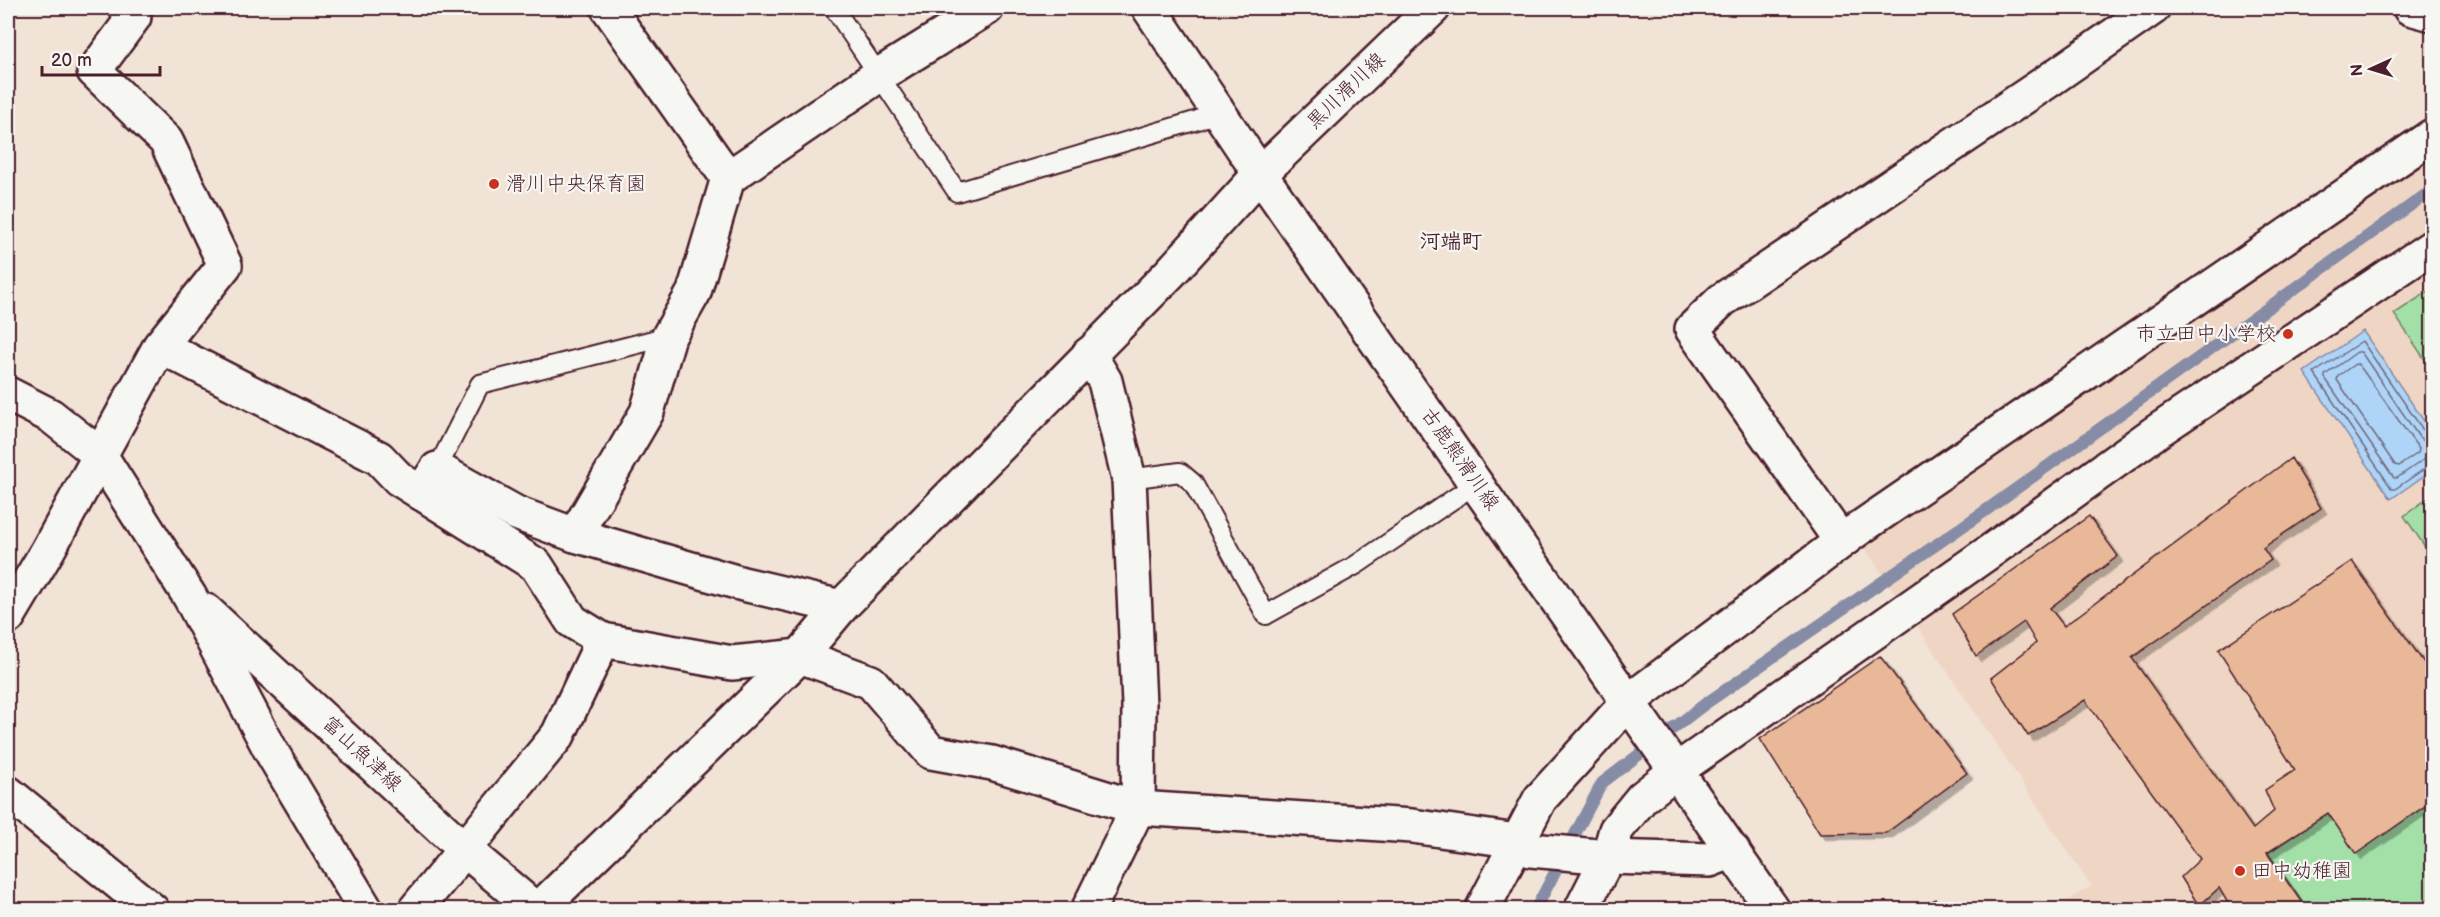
<svg xmlns="http://www.w3.org/2000/svg" width="2440" height="917" viewBox="0 0 2440 917" font-family="'Balsamiq Sans','Klee One',sans-serif">
  <style>
    .built { fill: #efd6c4 }
    .green { fill: #a3e0a8; stroke: #76806a; stroke-width: 1.5 }
    .water { fill: #aed5f8; stroke: #868ca6; stroke-width: 1.5 }
    .lines { fill: none; stroke-linecap: round; stroke-linejoin: round }
    .shore { stroke: #72687d; stroke-width: 1.5 }
    .stream { stroke: #868ca6; stroke-width: 12 }
    .building { fill: #e8b898; stroke: #4a1f2b; stroke-width: 1.5; filter: url(#shadow) }
    .lane-casing { stroke: #4a1f2b; stroke-width: 22 }
    .street-casing { stroke: #4a1f2b; stroke-width: 38 }
    .secondary-casing { stroke: #4a1f2b; stroke-width: 38 }
    .primary-casing { stroke: #4a1f2b; stroke-width: 38 }
    .lane { stroke: #f6f6f2; stroke-width: 18 }
    .street { stroke: #f6f6f2; stroke-width: 33 }
    .secondary { stroke: #f6f6f2; stroke-width: 33 }
    .primary { stroke: #f6f6f2; stroke-width: 33 }
    .poi-dot { fill: #c8321e; stroke: #f6f6f2; stroke-width: 2 }
    .labels { text-anchor: middle; dominant-baseline: central; stroke-width: 4.5; stroke-linejoin: round; paint-order: stroke }
    .street-label { font-size: 20px; fill: #4a1f2b; stroke: #f6f6f2 }
    .poi-label { font-size: 20px; fill: #4a1f2b; stroke: #f6f6f2; text-anchor: start }
    .neighbourhood-label { font-size: 21px; font-weight: bold; fill: #4a1f2b; stroke: #f6f6f2 }
  </style>
  <defs>
    <filter id="shadow"><feDropShadow dx="5.5" dy="5.5" stdDeviation="0" flood-color="#0004"/></filter>
  </defs>
  <rect width="100%" height="100%" fill="#f2e3d7"/>
  <filter id="ink" filterUnits="userSpaceOnUse"><feTurbulence type="fractalNoise" baseFrequency=".0167" numOctaves="2"/><feDisplacementMap in="SourceGraphic" scale="12" xChannelSelector="R" yChannelSelector="G"/><feConvolveMatrix kernelMatrix="1 2 1 2 8 2 1 2 1" color-interpolation-filters="sRGB"/></filter>
  <g filter="url(#ink)">
    <path class="built" d="M2432 136V909H2054L2091 886 1854 532Z"/>
    <g class="green">
      <path d="M2432 289V370L2394 314Z"/>
      <path d="M2432 495V557L2404 516Z"/>
      <path d="M2432 801V909H2307L2268 853 2328 813 2356 853Z"/>
    </g>
    <path class="water" d="M2363 331 2432 433V470L2391 499 2304 372Z"/>
    <g class="lines">
      <g class="shore">
        <path d="M2355 364 2359 365 2419 449 2418 453 2399 466 2395 465 2337 380 2338 376Z"/>
        <path d="M2432 436 2425 433 2362 341 2314 373 2392 489H2395L2427 467 2432 466"/>
        <path d="M2432 443 2425 442 2419 437 2361 352H2357L2325 375V378L2394 478H2397L2423 460 2432 458"/>
      </g>
      <path class="stream" d="M1535 910 1602 783 1705 704 1985 511 2432 190"/>
    </g>
    <g class="building">
      <path d="M2291 458 2321 508 2263 548 2271 560 2132 658 2253 829 2274 811 2265 790 2295 770 2218 650 2352 561 2432 674V801L2356 854 2328 813 2267 853 2307 910H2232L2219 888 2199 906 2181 877 2200 859 2085 700 2028 736 1991 678 2036 643 2024 622 1976 656 1952 614 2089 516 2118 556 2050 608 2064 626Z"/>
      <path d="M1880 656 1967 773 1886 833 1820 834 1760 739Z"/>
      <path d="M1935 899 1941 910H1919Z"/>
    </g>
    <g class="lines">
      <g class="lane-casing">
        <g id="lane">
          <path d="M834 8 957 192 1198 120 1218 111"/>
          <path d="M437 469 480 384 669 336"/>
          <path d="M1129 479 1180 472 1193 483 1266 615 1356 565 1477 483"/>
        </g>
      </g>
      <g class="street-casing">
        <g id="street">
          <path d="M608 8 728 178"/>
          <path d="M2410 8 2432 14"/>
          <path d="M160 346 379 458 399 479 536 565 572 621 603 640 732 663 800 656 871 682 931 752 992 763 1138 808 1412 826 1517 841 1531 850 1608 857 1710 860 1733 851"/>
          <path d="M421 493 437 469 516 513 575 535 743 584 841 607 1170 273 1260 174"/>
          <path d="M575 535 647 412 669 336 694 292 728 178 879 75 987 8"/>
          <path d="M1841 541 1692 329 1722 300 2048 81 2153 8"/>
          <path d="M8 617 48 550 160 346 225 265 166 141 94 71 134 17 126 8"/>
          <path d="M8 793 152 910"/>
          <path d="M415 910 558 735 603 640"/>
          <path d="M538 910 800 656 841 607"/>
          <path d="M1088 910 1138 808 1139 705 1129 479 1105 381 1089 354"/>
          <path d="M1482 910 1540 799 1629 701 1854 532 2432 136"/>
          <path d="M1581 910 1608 857 1616 830 1642 798 1677 770 1992 550 2156 432 2432 247"/>
        </g>
      </g>
      <g class="secondary-casing">
        <g id="secondary">
          <path d="M1149 8 1260 174 1773 910"/>
          <path d="M1260 174 1433 8"/>
        </g>
      </g>
      <g class="primary-casing">
        <g id="primary">
          <path d="M8 394 51 416 100 455 190 597 271 751 366 910"/>
          <path d="M206 611 464 849 536 910"/>
        </g>
      </g>
      <use href="#lane" class="lane"/>
      <use href="#street" class="street"/>
      <use href="#secondary" class="secondary"/>
      <use href="#primary" class="primary"/>
    </g>
  </g>
  <g class="poi-dot">
    <circle cx="494" cy="184" r="6"/>
    <circle cx="2288" cy="334" r="6"/>
    <circle cx="2240" cy="871" r="6"/>
  </g>
  <g class="labels">
    <g class="street-label">
      <text transform="translate(1346 91) rotate(-44)">黒川滑川線</text>
      <text transform="translate(1460 459) rotate(55)">古鹿熊滑川線</text>
      <text transform="translate(362 754) rotate(43)">富山魚津線</text>
    </g>
    <g class="poi-label">
      <text x="506" y="184">滑川中央保育園</text>
      <text x="2276" y="334" text-anchor="end">市立田中小学校</text>
      <text x="2252" y="871">田中幼稚園</text>
    </g>
    <g class="neighbourhood-label">
      <text x="1451" y="241">河端町</text>
    </g>
  </g>
  <rect width="2440" height="917" fill="none" stroke="#f6f6f2" stroke-width="30"/>
  <rect x="15" y="15" width="2410" height="887" fill="none" stroke="#4a1f2b" stroke-width="2" filter="url(#ink)"/>
  <g transform="translate(2371 69) rotate(266)" stroke="#f6f6f2" stroke-width="4.5" paint-order="stroke">
  <path d="M0-4.5L10 22L0 15L-10 22Z" fill="#4a1f2b"/>
  <text y="-9" font-size="16" font-weight="bold" text-anchor="middle" fill="#4a1f2b">N</text>
  </g>
  <path d="M42 66v9h118v-9" fill="none" stroke="#4a1f2b" stroke-width="3"/>
  <text x="51" y="66" font-size="18" fill="#4a1f2b" stroke="#f6f6f2" stroke-width="4.5" paint-order="stroke">20 m</text>
</svg>
